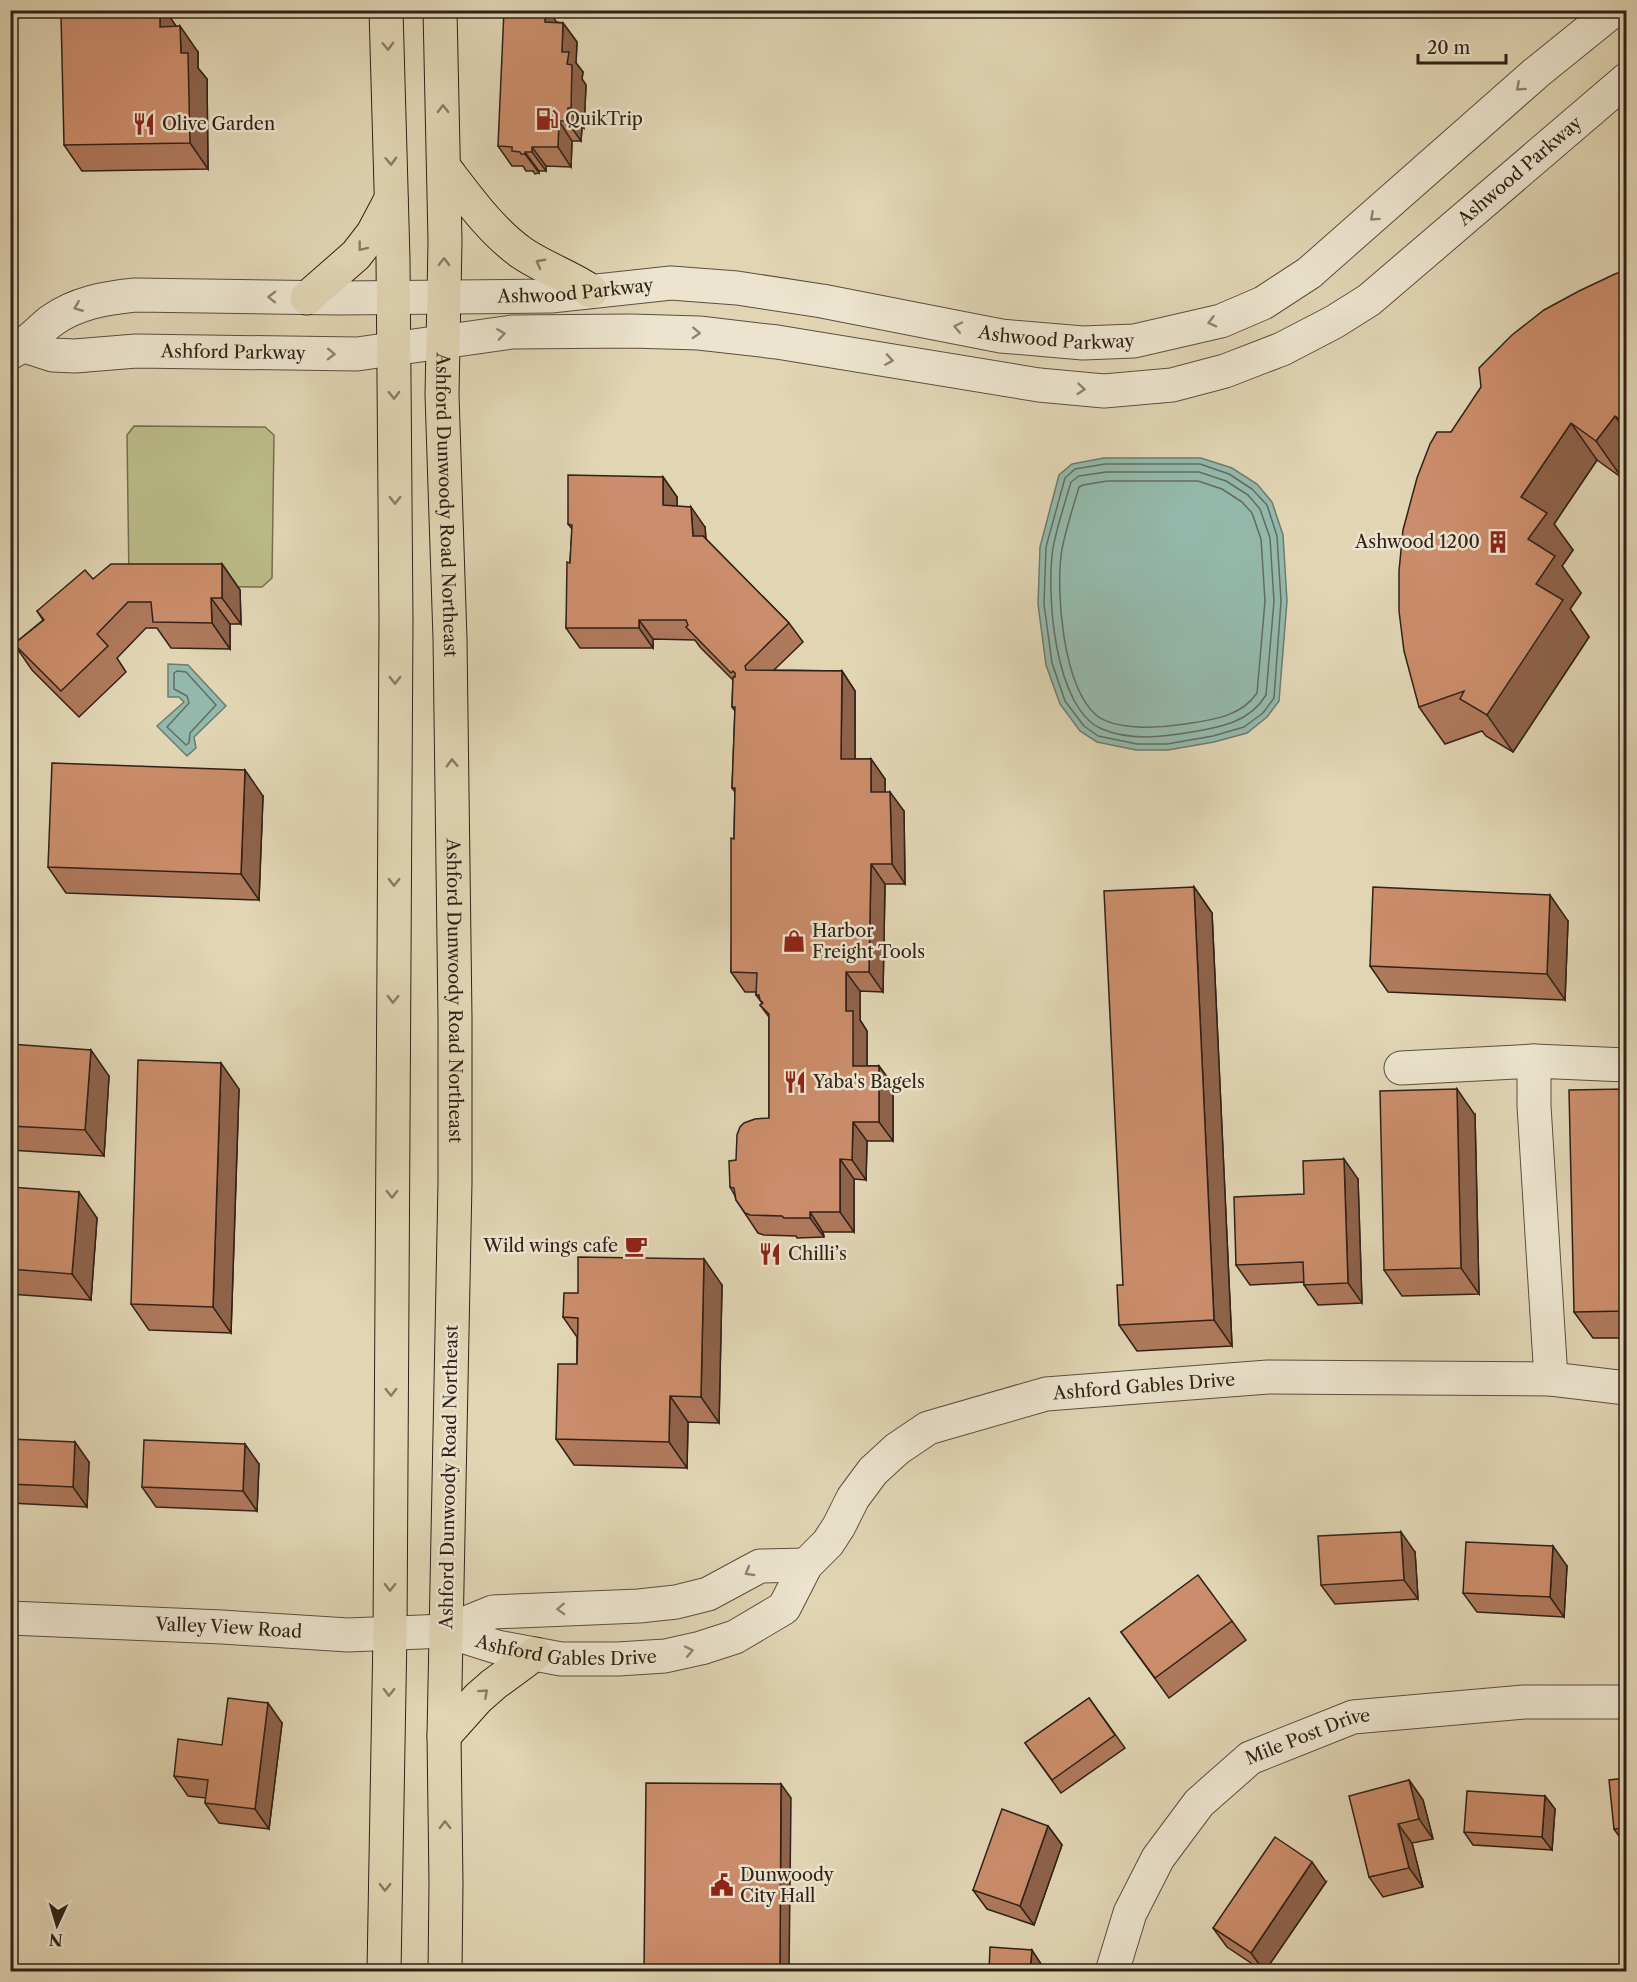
<svg xmlns="http://www.w3.org/2000/svg" width="1637" height="1982" viewBox="0 0 1637 1982" font-family="'Libre Caslon Text',serif">
  <style>
    .green { fill: #babb88; stroke: #766e50; stroke-width: 1.5 }
    .water { fill: #94b9ac; stroke: #6c7c71; stroke-width: 1.5 }
    .lines { fill: none; stroke-linecap: round; stroke-linejoin: round }
    .shore { stroke: #626d62; stroke-width: 1.5 }
    .minor-casing { stroke: #5d4e3f; stroke-width: 35 }
    .major-casing { stroke: #312118; stroke-width: 35 }
    .minor { stroke: #ece4ce; stroke-width: 33 }
    .major { stroke: #e1d5b4; stroke-width: 33 }
    .wall { fill: #af795c; stroke: #312118; stroke-width: 1.5 }
    .shaded-wall { fill: #8e634b; stroke: #312118; stroke-width: 1.5 }
    .building { fill: #cb8d6b; stroke: #312118; stroke-width: 1.5 }
    .oneway { stroke: #897b66 }
    .oneway2 { stroke: #8e8273 }
    .labels { text-anchor: middle; dominant-baseline: central; stroke-width: 5; stroke-linejoin: round; paint-order: stroke }
    .poi-label { font-size: 18px; fill: #312118; stroke: #ece4ce; text-anchor: start }
    .street-label { font-size: 18px; fill: #312118; stroke: #ece4ce }
  </style>
  <rect width="100%" height="100%" fill="#e1d5b4"/>
  <filter id="stains"><feTurbulence type="fractalNoise" baseFrequency=".00333" numOctaves="4"/><feColorMatrix values="0 0 0 0 .2 0 0 0 0 .09 0 0 0 0 .02 0 0 0 .5 -.17"/></filter>
  <radialGradient id="worn" r=".72"><stop offset=".6" stop-color="#630" stop-opacity="0"/><stop offset="1" stop-color="#630" stop-opacity=".3"/></radialGradient>
  <path class="green" d="M134 426 265 427 274 435 272 578 262 587 138 586 129 580 127 435Z"/>
  <g class="water">
    <path d="M1104 458H1201L1232 468 1257 484 1272 502 1283 535 1287 601 1279 701 1267 717 1247 733 1214 742 1168 750H1136L1097 742 1080 731 1060 704 1046 665 1038 604 1040 547 1059 475 1072 464Z"/>
    <path d="M168 664 188 665 226 706 194 737 196 748 187 756 157 726 184 702 179 697H168Z"/>
  </g>
  <g class="lines">
    <g class="shore">
      <path d="M1105 464H1200L1229 474 1252 489 1267 505 1277 536 1281 601 1274 698 1263 713 1244 727 1213 736 1167 744H1137L1098 736 1084 726 1065 701 1052 663 1044 604 1046 547 1065 478 1075 469Z"/>
      <path d="M1106 472H1199L1226 481 1248 495 1260 509 1270 538 1274 601 1266 695C1250 722 1221 727 1192 732 1163 737 1130 741 1102 729 1054 709 1046 592 1053 548 1057 526 1065 503 1071 482L1079 476Z"/>
      <path d="M1107 481H1198L1222 489 1242 502 1252 513 1261 539 1265 601 1257 693C1241 717 1211 720 1185 724 1161 728 1115 731 1096 715 1063 686 1055 591 1062 549 1066 529 1073 507 1079 487L1083 485Z"/>
      <path d="M177 671 186 672 216 705 190 733 189 743 186 745 167 727 189 703 187 696 174 689V673Z"/>
    </g>
    <g class="minor-casing">
      <g id="minor">
        <path id="s1" d="M25 346 53 355 75 356 136 351 357 354 512 332 631 331 699 333 777 342 1039 385 1104 391 1172 385 1225 371 1282 349 1334 322 1369 300 1626 80"/>
        <path id="s2" d="M10 353C28 344 36 333 51 321 76 303 105 298 135 295L339 298 551 296 671 283 737 288 822 301 1001 336 1083 343 1134 341 1221 321 1263 303 1309 273 1536 73 1614 10"/>
        <path d="M1401 1068 1534 1061"/>
        <path d="M1551 1379 1534 1106V1061L1626 1065"/>
        <path id="s3" d="M10 1618 222 1627 348 1635 446 1631 493 1612 639 1606 676 1602 708 1594 760 1566 806 1565"/>
        <path id="s4" d="M446 1631 497 1647 561 1659H618L665 1656 701 1648 735 1637 784 1608 806 1565 828 1543 839 1526 853 1498 873 1471 897 1449 928 1428 1046 1394 1268 1377 1551 1379 1626 1388"/>
        <path id="s5" d="M1112 1972 1130 1913 1158 1858 1199 1803 1250 1758 1353 1717 1524 1702H1626"/>
      </g>
    </g>
    <g class="major-casing">
      <g id="major">
        <path id="s6" d="M440 10 445 242 442 395 450 639 455 1018V1182L444 1736 446 1883 445 1972"/>
        <path d="M444 167C467 197 491 231 522 253 544 268 569 276 591 291"/>
        <path d="M307 298 356 255 373 233 391 199"/>
        <path d="M444 1736 478 1698 494 1684 535 1654"/>
        <path d="M384 1972 390 1633 396 621 393 259 386 10"/>
      </g>
    </g>
    <use href="#minor" class="minor"/>
    <use href="#major" class="major"/>
  </g>
  <g class="wall">
    <path d="M126 10H165L176 26 198 52V68L207 79 208 169 82 171 64 145 126 14Z"/>
    <path d="M557 22 563 23 577 42 576 63 583 72 582 79 586 85 584 128H582L581 141H572L571 167 546 166V171H539V173L535 174 533 171H526L523 166H512L498 146Z"/>
    <path d="M1626 270V472L1622 478 1597 460 1554 524 1573 550 1562 566 1581 593 1570 609 1589 637 1513 752 1486 736 1482 731 1445 744 1419 707 1451 432Z"/>
    <path d="M663 477 677 497V506L705 527 706 539 789 623 803 642 774 670 842 671 855 691V759H871L885 779V792L904 811 905 884H885L883 992 860 991V1020L867 1031V1066H879L893 1085V1141H867L866 1180 854 1179V1232H823L824 1237 797 1238 796 1236 764 1235 758 1233 736 1200 735 1196 730 1187 736 1160 769 1118V1017L760 1005 762 1003 756 995V992H745L731 972 735 792 732 788 735 711 732 707 733 680 700 647 695 640 653 639V648H580L566 628 572 529 568 524Z"/>
    <path d="M222 564 240 590 241 624H230V649L171 648 157 628H146L117 658 126 672 79 717 32 670 14 644 43 620 37 611 93 579Z"/>
    <path d="M263 796 259 900 66 893 48 867Z"/>
    <path d="M1194 887 1212 913 1232 1346 1137 1351 1119 1325 1123 1285Z"/>
    <path d="M1568 921 1565 1000 1388 992 1370 966Z"/>
    <path d="M10 1044 109 1076 104 1156 10 1150Z"/>
    <path d="M239 1089 231 1333 149 1330 131 1304Z"/>
    <path d="M1626 1089V1338H1593L1574 1312Z"/>
    <path d="M1475 1115 1479 1294 1402 1296 1384 1270Z"/>
    <path d="M1358 1179 1362 1303 1318 1305 1304 1285V1282L1250 1285 1236 1265 1304 1194Z"/>
    <path d="M10 1187 97 1218 91 1300 10 1294Z"/>
    <path d="M722 1285 719 1423 688 1422 687 1468 574 1465 556 1439 577 1364V1337L563 1317 578 1293Z"/>
    <path d="M10 1439 89 1462 87 1507 10 1503Z"/>
    <path d="M259 1464 257 1511 156 1507 142 1487Z"/>
    <path d="M1415 1552 1418 1599 1335 1604 1321 1585Z"/>
    <path d="M1567 1566 1564 1617 1477 1612 1463 1593Z"/>
    <path d="M1232 1621 1246 1640 1169 1698 1121 1632Z"/>
    <path d="M1089 1698 1125 1748 1061 1793 1025 1743Z"/>
    <path d="M282 1723 269 1829 219 1823 205 1803 206 1798 188 1796 174 1776 222 1745Z"/>
    <path d="M1626 1778V1846L1614 1829Z"/>
    <path d="M1409 1780 1423 1800 1433 1839 1412 1843 1423 1887 1383 1897 1369 1877Z"/>
    <path d="M1545 1796 1555 1809 1552 1850 1473 1845 1464 1832Z"/>
    <path d="M1048 1826 1062 1845 1034 1925 987 1909 973 1890Z"/>
    <path d="M1326 1882 1265 1971H1263L1227 1947 1213 1928Z"/>
  </g>
  <g class="shaded-wall">
    <path d="M160 10H165L178 29 160 27Z"/>
    <path d="M545 10H549L559 26 545 22Z"/>
    <path d="M563 23 577 42 576 63 583 72 582 79 586 85 584 128 571 108 567 64 562 52Z"/>
    <path d="M180 26 198 52V68L207 79 208 169 190 143 181 53Z"/>
    <path d="M568 108 582 128 581 141 567 121Z"/>
    <path d="M559 121 572 141 571 167 558 147Z"/>
    <path d="M532 147 546 166V171L532 152Z"/>
    <path d="M525 152 539 171V173L525 154Z"/>
    <path d="M1615 416 1626 432V472L1622 478 1596 441Z"/>
    <path d="M1571 423 1597 460 1554 524 1573 550 1562 566 1581 593 1570 609 1589 637 1513 752 1487 715 1536 584 1521 497Z"/>
    <path d="M663 477 677 497V525L663 505Z"/>
    <path d="M691 507 705 527 707 556 693 536Z"/>
    <path d="M222 564 240 590 241 624 222 598Z"/>
    <path d="M211 598 230 624V649L212 623Z"/>
    <path d="M639 620 653 639V648L639 628Z"/>
    <path d="M842 671 855 691V779L841 759Z"/>
    <path d="M871 759 885 779V812L871 792Z"/>
    <path d="M245 770 263 796 259 900 241 874Z"/>
    <path d="M890 792 904 811 905 884 892 864Z"/>
    <path d="M871 864 885 884 883 992 869 972Z"/>
    <path d="M1194 887 1212 913 1232 1346 1214 1320Z"/>
    <path d="M1550 895 1568 921 1565 1000 1547 974Z"/>
    <path d="M846 972 860 991V1020L867 1031V1086L853 1066 846 1011Z"/>
    <path d="M91 1050 109 1076 104 1156 85 1130Z"/>
    <path d="M221 1063 239 1089 231 1333 213 1307Z"/>
    <path d="M879 1066 893 1085V1141L879 1122Z"/>
    <path d="M1457 1089 1475 1115 1479 1294 1461 1268Z"/>
    <path d="M853 1122 867 1141 866 1180 852 1160Z"/>
    <path d="M840 1159 854 1179V1232L840 1212Z"/>
    <path d="M1344 1159 1358 1179 1362 1303 1348 1283Z"/>
    <path d="M79 1192 97 1218 91 1300 72 1274Z"/>
    <path d="M810 1212 823 1232 824 1237 810 1218Z"/>
    <path d="M704 1259 722 1285 719 1423 701 1397Z"/>
    <path d="M670 1396 688 1422 687 1468 669 1442Z"/>
    <path d="M75 1442 89 1462 87 1507 73 1487Z"/>
    <path d="M245 1444 259 1464 257 1511 243 1491Z"/>
    <path d="M1401 1532 1415 1552 1418 1599 1404 1580Z"/>
    <path d="M1553 1546 1567 1566 1564 1617 1550 1597Z"/>
    <path d="M268 1703 282 1723 269 1829 255 1809Z"/>
    <path d="M1409 1780 1423 1800 1433 1839 1419 1819Z"/>
    <path d="M781 1784 791 1798 789 1971H780Z"/>
    <path d="M1545 1796 1555 1809 1552 1850 1542 1837Z"/>
    <path d="M1398 1824 1412 1843 1423 1887 1409 1868Z"/>
    <path d="M1048 1826 1062 1845 1034 1925 1020 1906Z"/>
    <path d="M1312 1862 1326 1882 1265 1971H1264L1251 1953Z"/>
    <path d="M1032 1950 1045 1970V1971H1030Z"/>
  </g>
  <g class="building">
    <path d="M126 10H160V27L180 26 181 53H188L190 143 64 145 61 15 126 14Z"/>
    <path d="M504 10H545V22L563 23 562 52H569L567 64 572 65 571 108H568L567 121H559L558 147H532V152H525V154H521L520 152 512 151V147L498 146Z"/>
    <path d="M1626 270V424L1615 416 1596 441 1571 423 1521 497 1547 513 1528 539 1555 556 1536 584 1563 600 1487 715 1460 699 1464 691 1419 707 1404 651 1399 611V571L1403 530 1417 478 1430 444 1437 432H1451L1481 387 1479 368 1512 335 1544 310 1579 291 1615 274Z"/>
    <path d="M568 475 663 477V505L691 507 693 536H703L789 623 745 666 746 670 842 671 841 759H871V792H890L892 864H871L869 972H846V1011H853V1066H879V1122H853L852 1160 840 1159V1212H810V1218H784L782 1216 750 1215 745 1213 736 1200 734 1188 730 1187 729 1161 736 1160 737 1135 740 1127 744 1123 755 1119 769 1118V1014L760 1005 763 1003 760 1000 759 995H756L757 973 731 972V838L734 839 735 788H732L735 707H732L733 677H735V673L733 671 731 673 686 627 688 625 686 620H639V628H566L567 562 570 563 572 525 568 524Z"/>
    <path d="M111 564H222V598H211L212 623 153 622 151 602H128L97 634 108 646 61 691 14 644 44 620 37 611 85 570 93 579Z"/>
    <path d="M52 763 245 770 241 874 48 867Z"/>
    <path d="M1194 887 1214 1320 1119 1325 1117 1285H1123L1104 891Z"/>
    <path d="M1373 887 1550 895 1547 974 1370 966Z"/>
    <path d="M10 1044 91 1050 85 1130 10 1126Z"/>
    <path d="M138 1060 221 1063 213 1307 131 1304Z"/>
    <path d="M1457 1089 1461 1268 1384 1270 1380 1091Z"/>
    <path d="M1626 1089V1311L1574 1312 1569 1090Z"/>
    <path d="M1344 1159 1348 1283 1304 1285 1303 1262 1236 1265 1234 1197 1304 1194 1303 1161Z"/>
    <path d="M10 1187 79 1192 72 1274 10 1269Z"/>
    <path d="M578 1257 704 1259 701 1397 670 1396 669 1442 556 1439 558 1364H577L578 1318 563 1317 564 1293H578Z"/>
    <path d="M10 1439 75 1442 73 1487 10 1484Z"/>
    <path d="M144 1440 245 1444 243 1491 142 1487Z"/>
    <path d="M1401 1532 1404 1580 1321 1585 1318 1536Z"/>
    <path d="M1466 1542 1553 1546 1550 1597 1463 1593Z"/>
    <path d="M1198 1575 1232 1621 1155 1678 1121 1632Z"/>
    <path d="M228 1698 268 1703 255 1809 205 1803 208 1780 174 1776 178 1739 222 1745Z"/>
    <path d="M1089 1698 1115 1735 1052 1780 1025 1743Z"/>
    <path d="M1626 1778V1828L1614 1829 1609 1780Z"/>
    <path d="M1409 1780 1419 1819 1398 1824 1409 1868 1369 1877 1349 1796Z"/>
    <path d="M646 1783 781 1784 780 1971H644Z"/>
    <path d="M1467 1791 1545 1796 1542 1837 1464 1832Z"/>
    <path d="M1002 1809 1048 1826 1020 1906 973 1890Z"/>
    <path d="M1275 1837 1312 1862 1251 1953 1213 1928Z"/>
    <path d="M990 1947 1032 1950 1030 1971H989Z"/>
  </g>
  <defs><path id="oneway-chevron" d="M-2-3.5L2.5 0L-2 3.5" fill="none" stroke-width="1.6" stroke-linecap="round" stroke-linejoin="round" transform="scale(1.5)"/></defs>
  <g class="oneway">
    <use href="#oneway-chevron" transform="translate(388 46) rotate(88)"/>
    <use href="#oneway-chevron" transform="translate(443 109) rotate(-91)"/>
    <use href="#oneway-chevron" transform="translate(391 161) rotate(88)"/>
    <use href="#oneway-chevron" transform="translate(362 247) rotate(128)"/>
    <use href="#oneway-chevron" transform="translate(444 262) rotate(-89)"/>
    <use href="#oneway-chevron" transform="translate(540 263) rotate(-152)"/>
    <use href="#oneway-chevron" transform="translate(394 395) rotate(89)"/>
    <use href="#oneway-chevron" transform="translate(395 500) rotate(90)"/>
    <use href="#oneway-chevron" transform="translate(395 680) rotate(90)"/>
    <use href="#oneway-chevron" transform="translate(452 763) rotate(-92)"/>
    <use href="#oneway-chevron" transform="translate(394 882) rotate(91)"/>
    <use href="#oneway-chevron" transform="translate(393 999) rotate(91)"/>
    <use href="#oneway-chevron" transform="translate(392 1194) rotate(90)"/>
    <use href="#oneway-chevron" transform="translate(391 1392) rotate(90)"/>
    <use href="#oneway-chevron" transform="translate(390 1587) rotate(90)"/>
    <use href="#oneway-chevron" transform="translate(389 1692) rotate(91)"/>
    <use href="#oneway-chevron" transform="translate(484 1693) rotate(-42)"/>
    <use href="#oneway-chevron" transform="translate(445 1825) rotate(-91)"/>
    <use href="#oneway-chevron" transform="translate(385 1887) rotate(91)"/>
  </g>
  <g class="oneway2">
    <use href="#oneway-chevron" transform="translate(1520 87) rotate(138)"/>
    <use href="#oneway-chevron" transform="translate(1374 217) rotate(138)"/>
    <use href="#oneway-chevron" transform="translate(272 297) rotate(-179)"/>
    <use href="#oneway-chevron" transform="translate(78 307) rotate(158)"/>
    <use href="#oneway-chevron" transform="translate(1212 322) rotate(165)"/>
    <use href="#oneway-chevron" transform="translate(958 327) rotate(-168)"/>
    <use href="#oneway-chevron" transform="translate(696 333) rotate(3)"/>
    <use href="#oneway-chevron" transform="translate(501 334) rotate(-8)"/>
    <use href="#oneway-chevron" transform="translate(331 354) rotate(1)"/>
    <use href="#oneway-chevron" transform="translate(889 360) rotate(9)"/>
    <use href="#oneway-chevron" transform="translate(1081 389) rotate(5)"/>
    <use href="#oneway-chevron" transform="translate(749 1572) rotate(150)"/>
    <use href="#oneway-chevron" transform="translate(561 1609) rotate(178)"/>
    <use href="#oneway-chevron" transform="translate(689 1651) rotate(-12)"/>
  </g>
  <defs>
    <g id="fuel-bare" transform="scale(1.8)"><path d="M-5.5-6h7V0h2V4h1.3V-2.5L3-4.5l.8-.8L6-3V5H2.5V1h-1V6h-7ZM-4.2-4.7v3.2H.2V-4.7Z" fill="#8f2418" stroke="#ece4ce" stroke-width="2.5" paint-order="stroke"/></g>
    <g id="restaurant-bare" transform="scale(1.8)"><path d="M-5-6h1v4h1v-4h1v4h1v-4h1v5L-1.5 .5V6h-2V.5L-5-1ZM5-6V6H3V1.5H1.5Q1.5-4 5-6Z" fill="#8f2418" stroke="#ece4ce" stroke-width="2.5" paint-order="stroke"/></g>
    <g id="building-bare" transform="scale(1.8)"><path d="M-4-6H4V6H1V3H-1V6H-4ZM-2.5-4.3h1.7v1.8h-1.7ZM.8-4.3h1.7v1.8H.8ZM-2.5-1h1.7V.8h-1.7ZM.8-1h1.7V.8H.8Z" fill="#8f2418" stroke="#ece4ce" stroke-width="2.5" paint-order="stroke"/></g>
    <g id="shop-bare" transform="scale(1.8)"><path d="M-5-2.5h2.3a2.7 3.5 0 0 1 5.4 0H5L5.5 6h-11ZM-1.5-2.5h3a1.5 2.3 0 0 0-3 0Z" fill="#8f2418" stroke="#ece4ce" stroke-width="2.5" paint-order="stroke"/></g>
    <g id="cafe-bare" transform="scale(1.8)"><path d="M-5.5-4.5H6V0H3Q3 3.5 0 3.5H-2.5Q-5.5 3.5-5.5 0ZM3-3.2v2h1.7v-2ZM-6 4.5H4V6H-6Z" fill="#8f2418" stroke="#ece4ce" stroke-width="2.5" paint-order="stroke"/></g>
    <g id="civic-bare" transform="scale(1.8)"><path d="M-.6-6.5H3V-4.5H.6V-3L4-1V1h2V6H-6V1h2V-1L-.6-3ZM-1.2 2.5V6h2.4V2.5Z" fill="#8f2418" stroke="#ece4ce" stroke-width="2.5" paint-order="stroke"/></g>
  </defs>
  <g fill-rule="evenodd">
    <use href="#fuel-bare" x="547" y="119"/>
    <use href="#restaurant-bare" x="144" y="124"/>
    <use href="#building-bare" x="1498" y="542"/>
    <use href="#shop-bare" x="794" y="941"/>
    <use href="#restaurant-bare" x="795" y="1082"/>
    <use href="#cafe-bare" x="636" y="1246"/>
    <use href="#restaurant-bare" x="770" y="1254"/>
    <use href="#civic-bare" x="722" y="1885"/>
  </g>
  <g class="labels">
    <g class="poi-label">
      <text x="565" y="119">QuikTrip</text>
      <text x="162" y="124">Olive Garden</text>
      <text x="1480" y="542" text-anchor="end">Ashwood 1200</text>
      <text x="812" y="931">Harbor<tspan x="812" dy="21">Freight Tools</tspan></text>
      <text x="813" y="1082">Yaba's Bagels</text>
      <text x="618" y="1246" text-anchor="end">Wild wings cafe</text>
      <text x="788" y="1254">Chilli’s</text>
      <text x="740" y="1875">Dunwoody<tspan x="740" dy="21">City Hall</tspan></text>
    </g>
    <g class="street-label">
      <text stroke="none"><textPath href="#s1" startOffset="1569">Ashwood Parkway</textPath></text>
      <text stroke="none"><textPath href="#s2" startOffset="582">Ashwood Parkway</textPath></text>
      <text stroke="none"><textPath href="#s2" startOffset="1068">Ashwood Parkway</textPath></text>
      <text stroke="none"><textPath href="#s1" startOffset="210">Ashford Parkway</textPath></text>
      <text stroke="none"><textPath href="#s6" startOffset="495">Ashford Dunwoody Road Northeast</textPath></text>
      <text stroke="none"><textPath href="#s6" startOffset="981">Ashford Dunwoody Road Northeast</textPath></text>
      <text stroke="none"><textPath href="#s4" startOffset="808">Ashford Gables Drive</textPath></text>
      <text transform="translate(449 1477) rotate(-89)">Ashford Dunwoody Road Northeast</text>
      <text stroke="none"><textPath href="#s3" startOffset="219">Valley View Road</textPath></text>
      <text stroke="none"><textPath href="#s4" startOffset="123">Ashford Gables Drive</textPath></text>
      <text stroke="none"><textPath href="#s5" startOffset="322">Mile Post Drive</textPath></text>
    </g>
  </g>
  <rect width="1637" height="1982" fill="none" stroke="#e1d5b4" stroke-width="36"/>
  <rect x="12" y="12" width="1613" height="1958" fill="none" stroke="#312118" stroke-width="3"/>
  <rect x="18" y="18" width="1601" height="1946" fill="none" stroke="#312118" stroke-width="1.5"/>
  <g transform="translate(57 1925) rotate(184)" stroke="#ece4ce" stroke-width="4.5" paint-order="stroke">
  <path d="M0-4.5L10 22L0 15L-10 22Z" fill="#312118"/>
  <text y="-9" font-size="16" font-weight="bold" text-anchor="middle" fill="#312118">N</text>
  </g>
  <path d="M1418 54v9h88v-9" fill="none" stroke="#312118" stroke-width="3"/>
  <text x="1427" y="54" font-size="18" fill="#312118" stroke="#ece4ce" stroke-width="4.5" paint-order="stroke">20 m</text>
  <rect width="100%" height="100%" filter="url(#stains)"/>
  <rect width="100%" height="100%" fill="url(#worn)"/>
</svg>
